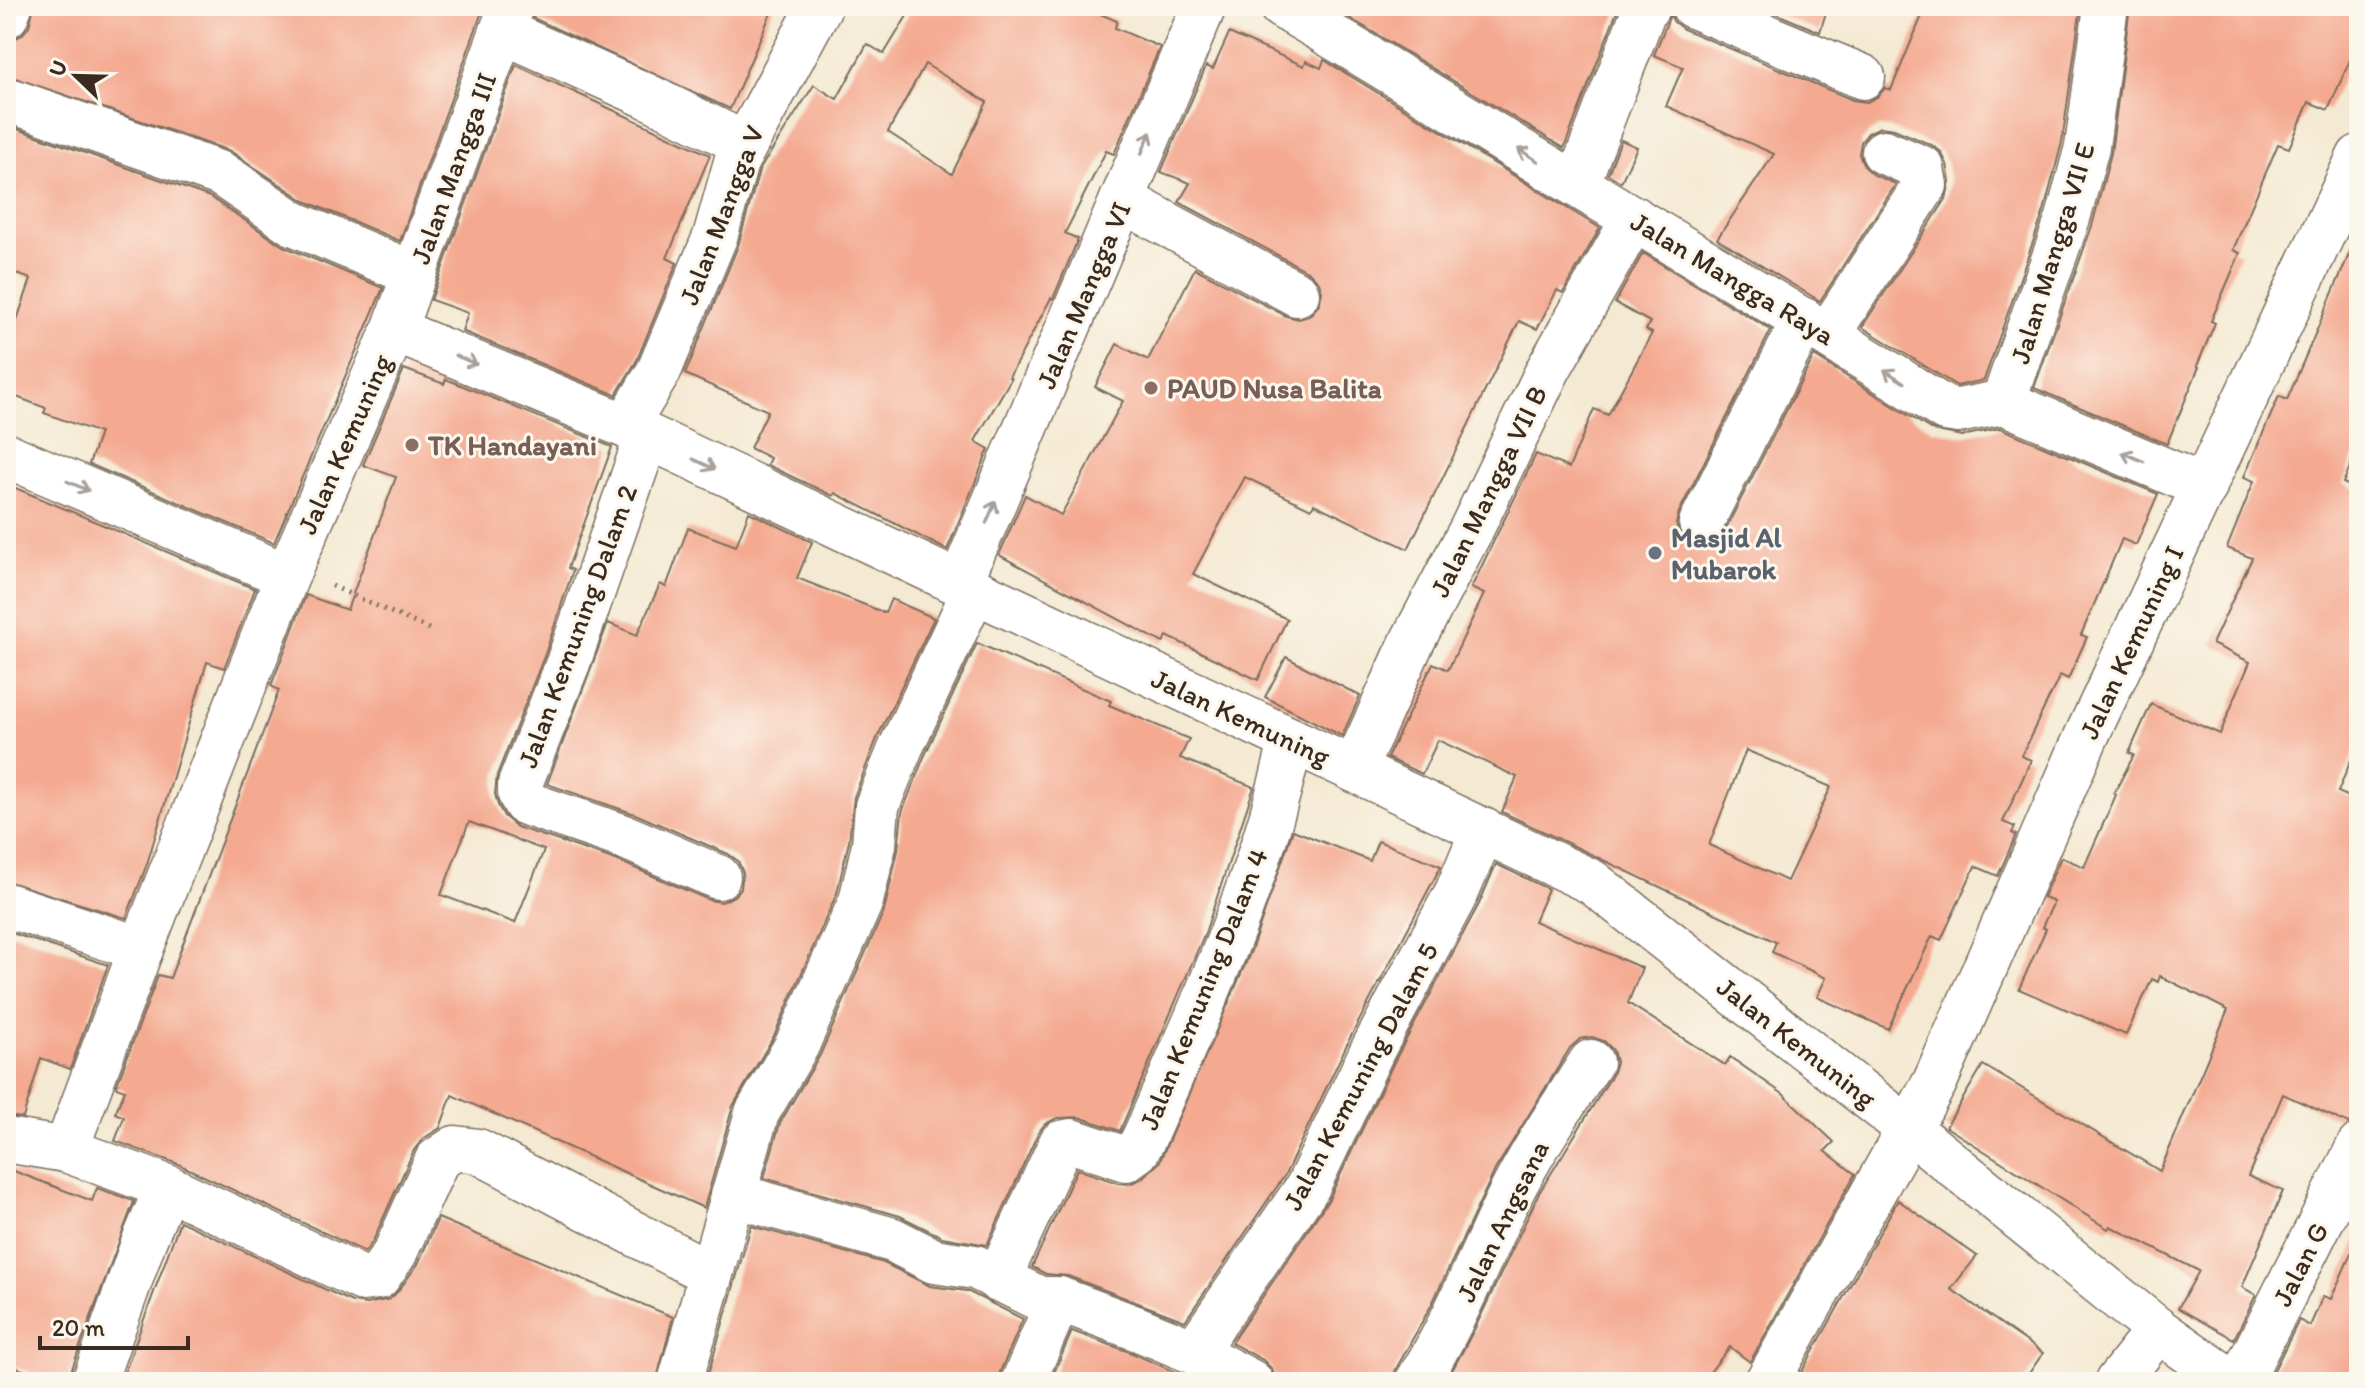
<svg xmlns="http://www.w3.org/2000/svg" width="2365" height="1388" viewBox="0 0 2365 1388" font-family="Itim,sans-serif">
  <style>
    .building { fill: #f4a990; fill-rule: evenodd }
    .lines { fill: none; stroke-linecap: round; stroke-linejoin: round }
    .minor-casing { stroke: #7c6d5d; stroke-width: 47 }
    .path { stroke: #7c6d5d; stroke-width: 5; stroke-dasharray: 2 6; stroke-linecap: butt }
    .minor { stroke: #fff; stroke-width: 44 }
    .oneway { stroke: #a79f9a }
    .education-dot { fill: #8d6e63; stroke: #fbf7ec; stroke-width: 3 }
    .worship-dot { fill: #6b7280; stroke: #fbf7ec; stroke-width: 3 }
    .labels { text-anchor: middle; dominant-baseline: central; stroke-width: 6; stroke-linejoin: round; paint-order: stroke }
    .street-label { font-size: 28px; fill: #3b2a1e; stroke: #fbf7ec }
    .education-label { font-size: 28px; font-weight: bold; fill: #785e54; stroke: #fbf7ec; text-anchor: start }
    .worship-label { font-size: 28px; font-weight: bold; fill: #5b616d; stroke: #fbf7ec; text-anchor: start }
  </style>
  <rect width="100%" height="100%" fill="#fbf7ec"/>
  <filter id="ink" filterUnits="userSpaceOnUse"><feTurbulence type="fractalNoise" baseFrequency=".0125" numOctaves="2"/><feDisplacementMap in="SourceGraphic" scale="16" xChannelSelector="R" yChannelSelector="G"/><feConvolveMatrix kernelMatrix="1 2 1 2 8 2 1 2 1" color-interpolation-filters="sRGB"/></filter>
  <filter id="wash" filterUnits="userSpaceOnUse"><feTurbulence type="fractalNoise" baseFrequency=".006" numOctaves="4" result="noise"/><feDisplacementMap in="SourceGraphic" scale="32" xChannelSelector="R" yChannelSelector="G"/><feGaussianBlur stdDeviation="1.8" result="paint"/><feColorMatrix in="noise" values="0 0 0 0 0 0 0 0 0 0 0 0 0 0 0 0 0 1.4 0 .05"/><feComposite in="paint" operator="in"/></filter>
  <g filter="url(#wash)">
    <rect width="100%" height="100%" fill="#f4e9d2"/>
    <g id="blocks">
      <g class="building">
        <path d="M34 6H484L400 241 305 201 230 151 6 75V58L14 39 22 35 29 26Z"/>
        <path d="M535 6H774L730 109 533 18Z"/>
        <path d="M913 6H1082L1117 21 1115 28 1160 47 1114 154 1106 151 1065 233 1078 239 1053 299 1051 298 1009 377 1011 379 975 441 989 449 947 550 835 493 833 496 767 465 770 458 750 448 768 411 685 374 738 246 759 171 765 161 814 85 837 99 867 44 884 54ZM925 64 987 102 952 174 888 132Z"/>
        <path d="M1342 6H1619L1564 148 1340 12Z"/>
        <path d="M1758 6H1828L1820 32Z"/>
        <path d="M1926 6H2081L2062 142 2044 211 1984 380 1957 386 1862 327 1946 199 1950 181 1947 164 1941 152 1932 145 1894 129 1880 127 1868 133 1861 142 1859 154 1864 166 1874 175 1896 184 1820 301 1717 239 1774 154 1666 106 1683 67 1654 55 1670 15 1674 22 1683 29 1853 100 1867 102 1877 97 1885 88 1891 90Z"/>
        <path d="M2130 6H2359V40L2328 110 2309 102 2289 148 2278 144 2233 250 2240 253 2211 321 2215 323 2197 366 2199 367 2167 444 2034 388 2092 226 2111 153Z"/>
        <path d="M1229 33 1304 66 1306 61 1321 68 1324 60 1600 228 1563 293 1557 290 1537 329 1519 321 1408 549 1314 504 1311 509 1245 477 1193 574 1287 619 1258 680 1167 636 1163 643 999 555 1025 495 1061 515 1123 401 1095 387 1117 344 1148 360 1195 268 1286 316 1299 319 1309 316 1319 305 1322 292 1319 282 1309 272 1179 202 1190 183 1161 172 1206 66 1213 69Z"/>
        <path d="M516 65 710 155 667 258 677 263 637 360 616 395 462 331 468 313 431 300Z"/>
        <path d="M6 125 210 197 283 246 383 288 274 543 89 464 100 433 44 413 46 408 6 393V352L31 279 6 270Z"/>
        <path d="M1621 140 1637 147 1621 182 1608 174Z"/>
        <path d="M2359 231V446L2343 483 2359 490V740L2338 792 2359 801V1121L2349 1124 2283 1094 2248 1176 2283 1191 2242 1287 2256 1295 2234 1339 2178 1308 2199 1271 2110 1226 2108 1229 1946 1127 1983 1065 2160 1171 2228 1010 2160 976 2158 982 2152 979 2126 1035 2019 989 2046 929 2042 927 2054 902 2043 897 2061 857 2084 867 2116 795 2114 793 2134 755 2129 753 2151 704 2220 734 2250 662 2212 644 2252 558 2227 548 2254 481 2244 477 2279 396 2287 400Z"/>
        <path d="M1643 253 1771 330 1679 512 1676 524 1680 536 1690 546 1703 548 1714 544 1723 534 1814 356 1932 430 1962 436 2000 428 2158 494 2136 545 2122 539 2081 635 2087 637 2068 679 2060 675 2021 756 2031 760 2003 822 2015 827 2012 833 2016 835 1998 876 1975 866 1941 940 1932 936 1888 1029 1817 997 1826 978 1772 952 1776 942 1502 812 1517 777 1438 740 1422 774 1387 758 1433 663 1448 670 1484 594 1471 588 1536 454 1569 468 1594 409 1608 415 1652 333 1646 330 1650 322 1615 303ZM1746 750 1831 787 1787 881 1709 845Z"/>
        <path d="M404 369 444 384 446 379 612 447 568 568 573 570 545 654 497 775 495 794 498 805 504 816 517 827 616 860 709 900 722 902 734 896 741 888 743 873 738 861 728 854 635 814 547 784 608 623 637 635 660 584 666 587 688 528 736 546 749 512 812 542 797 578 885 613 891 599 934 618 878 736 854 797 849 841 837 893 775 1034 733 1106 704 1208 452 1095 440 1128 423 1139 414 1150 373 1241 365 1252 178 1164 115 1141 124 1117 115 1113 125 1090 116 1087 158 975 170 978 279 690 271 686 306 595 347 610 396 477 363 465ZM469 822 544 850 515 923 441 895Z"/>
        <path d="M6 484 255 589 224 668 207 662 147 864 126 918 6 881Z"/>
        <path d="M977 643 1111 701 1109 705 1189 739 1180 758 1254 787 1205 933 1120 1131 1079 1117 1057 1118 1045 1124 1038 1133 987 1245 942 1237 900 1216 764 1178 780 1123 820 1055 884 911 898 850 902 812 924 757Z"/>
        <path d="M1286 657 1360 696 1342 736 1265 697Z"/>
        <path d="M1293 830 1370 861 1378 841 1441 866 1349 1040 1285 1175 1185 1321 1068 1276 1046 1274 1032 1267 1077 1169 1118 1183 1129 1184 1141 1179 1159 1163 1251 951Z"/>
        <path d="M1496 864 1548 889 1534 921 1642 968 1628 1003 1725 1065 1730 1057 1783 1094 1834 1142 1825 1151 1855 1174 1750 1362 1730 1347 1702 1382H1446L1476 1326 1539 1193 1612 1075 1616 1062 1613 1050 1604 1041 1592 1037 1580 1039 1570 1048 1495 1170 1432 1304 1396 1369 1392 1382H1276L1272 1369 1263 1360 1231 1343 1329 1199 1394 1062 1479 904Z"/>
        <path d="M6 931 108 965 70 1069 41 1058 23 1118 6 1116Z"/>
        <path d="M6 1168 92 1201 97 1188 134 1201 70 1374V1382H57L6 1364Z"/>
        <path d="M1898 1200 1977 1256 1951 1289 2043 1353 2023 1382H1796Z"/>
        <path d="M438 1218 673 1317 656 1382H121L180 1221 352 1302 366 1304 390 1299 398 1291 418 1264Z"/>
        <path d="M751 1226 884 1263 930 1286 967 1291 1023 1319 1000 1372 998 1382H706Z"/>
        <path d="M2359 1235V1382H2268L2299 1320 2310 1326 2323 1296 2331 1299Z"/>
        <path d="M1072 1331 1132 1353 1197 1382H1050Z"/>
      </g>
    </g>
  </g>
  <g filter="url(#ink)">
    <use href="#blocks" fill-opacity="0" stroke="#7c6d5d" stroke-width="2"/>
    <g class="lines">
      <g class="minor-casing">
        <g id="minor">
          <path d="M1281 6C1381 64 1478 126 1577 185 1700 259 1824 331 1945 409L1958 411 2003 402 2205 487"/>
          <path d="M1693 6 1863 77"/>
          <path d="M6 16 10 6"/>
          <path d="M502 31 645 95 745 144"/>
          <path d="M6 99 221 174 293 223 414 274"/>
          <path d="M1577 185 1643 13 1648 6"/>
          <path d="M1122 200 1297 294"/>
          <path d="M394 330 626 426 1592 882 1910 1130 2158 1330 2232 1382"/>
          <path d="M1828 334 1925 185 1922 168 1884 152"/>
          <path d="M2003 402 2068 218 2087 147 2106 6"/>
          <path d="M626 426 659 371 715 237 736 162 820 6"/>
          <path d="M647 436 568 663 520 784V794L525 803 625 837 718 877"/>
          <path d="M6 455 287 576"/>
          <path d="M1701 523 1804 320"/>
          <path d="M960 583 1204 6"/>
          <path d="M1354 770 1413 640 1471 530 1548 370 1634 218"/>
          <path d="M6 905 141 949"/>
          <path d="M6 1140 66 1150 167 1187 144 1241 94 1382"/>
          <path d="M66 1150 141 949 287 576 394 330 511 6"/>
          <path d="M167 1187 363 1279 378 1277 395 1253 437 1160 455 1148 478 1151 711 1274"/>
          <path d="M733 1195 893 1240 934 1261 975 1267 1040 1299H1059L1141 1330 1194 1352 1251 1382"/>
          <path d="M998 1280 1061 1143 1072 1141 1126 1159 1137 1151 1144 1138C1201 1009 1262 877 1291 740"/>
          <path d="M1194 1352 1307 1188 1372 1051 1457 892 1483 830"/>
          <path d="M680 1382 757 1113 797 1045 861 901 874 845 877 806 901 747 974 591"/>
          <path d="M1023 1382 1059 1299"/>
          <path d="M1417 1382C1454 1324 1478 1261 1508 1199 1532 1151 1562 1107 1591 1062"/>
          <path d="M1767 1382 1935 1082 2087 735 2359 157"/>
          <path d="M2117 1382 2158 1330"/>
          <path d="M2240 1382 2359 1146"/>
        </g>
      </g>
      <path class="path" d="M332 586 429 629"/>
      <use href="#minor" class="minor"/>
    </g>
    <defs><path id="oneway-shaft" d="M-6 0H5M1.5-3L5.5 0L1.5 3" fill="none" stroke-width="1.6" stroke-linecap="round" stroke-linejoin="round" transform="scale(2)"/></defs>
    <g class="oneway">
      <use href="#oneway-shaft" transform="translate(1146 143) rotate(-67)"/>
      <use href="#oneway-shaft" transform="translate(1528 155) rotate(-148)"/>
      <use href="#oneway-shaft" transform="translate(466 360) rotate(23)"/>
      <use href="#oneway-shaft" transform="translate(1894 376) rotate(-147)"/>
      <use href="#oneway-shaft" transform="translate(2133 457) rotate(-157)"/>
      <use href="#oneway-shaft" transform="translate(704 464) rotate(25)"/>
      <use href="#oneway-shaft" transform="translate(78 486) rotate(23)"/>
      <use href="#oneway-shaft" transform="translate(991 512) rotate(-67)"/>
    </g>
  </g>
  <g class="education-dot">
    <circle cx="1151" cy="388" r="8"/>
    <circle cx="412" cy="445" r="8"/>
  </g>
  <circle class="worship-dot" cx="1655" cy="553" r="8"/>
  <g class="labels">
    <g class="street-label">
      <text transform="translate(453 168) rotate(-70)">Jalan Mangga III</text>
      <text transform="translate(721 215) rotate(-69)">Jalan Mangga V</text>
      <text transform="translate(2052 253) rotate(-73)">Jalan Mangga VII E</text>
      <text transform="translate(1733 278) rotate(31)">Jalan Mangga Raya</text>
      <text transform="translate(1083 295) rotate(-67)">Jalan Mangga VI</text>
      <text transform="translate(344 444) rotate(-66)">Jalan Kemuning</text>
      <text transform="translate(1488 491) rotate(-64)">Jalan Mangga VII B</text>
      <text transform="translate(577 626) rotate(-70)">Jalan Kemuning Dalam 2</text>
      <text transform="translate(2131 642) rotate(-65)">Jalan Kemuning I</text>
      <text transform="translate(1241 717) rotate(25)">Jalan Kemuning</text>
      <text transform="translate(1203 989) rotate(-68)">Jalan Kemuning Dalam 4</text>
      <text transform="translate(1797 1042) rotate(38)">Jalan Kemuning</text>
      <text transform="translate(1360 1076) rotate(-62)">Jalan Kemuning Dalam 5</text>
      <text transform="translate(1502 1221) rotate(-64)">Jalan Angsana</text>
      <text transform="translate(2300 1264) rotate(-63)">Jalan G</text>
    </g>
    <g class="education-label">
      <text x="1167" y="388">PAUD Nusa Balita</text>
      <text x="428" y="445">TK Handayani</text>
    </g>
    <g class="worship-label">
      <text x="1671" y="537">Masjid Al<tspan x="1671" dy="32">Mubarok</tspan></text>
    </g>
  </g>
  <rect width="2365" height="1388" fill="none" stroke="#fbf7ec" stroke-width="32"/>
  <g transform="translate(76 76) rotate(293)" stroke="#fbf7ec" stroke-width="6" paint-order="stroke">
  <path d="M0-6L14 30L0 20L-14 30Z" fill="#3b2a1e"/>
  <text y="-12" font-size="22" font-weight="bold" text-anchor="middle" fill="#3b2a1e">U</text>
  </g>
  <path d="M40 1336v12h148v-12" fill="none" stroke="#3b2a1e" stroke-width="4"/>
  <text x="52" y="1336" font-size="24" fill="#3b2a1e" stroke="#fbf7ec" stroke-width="6" paint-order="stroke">20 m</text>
</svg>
